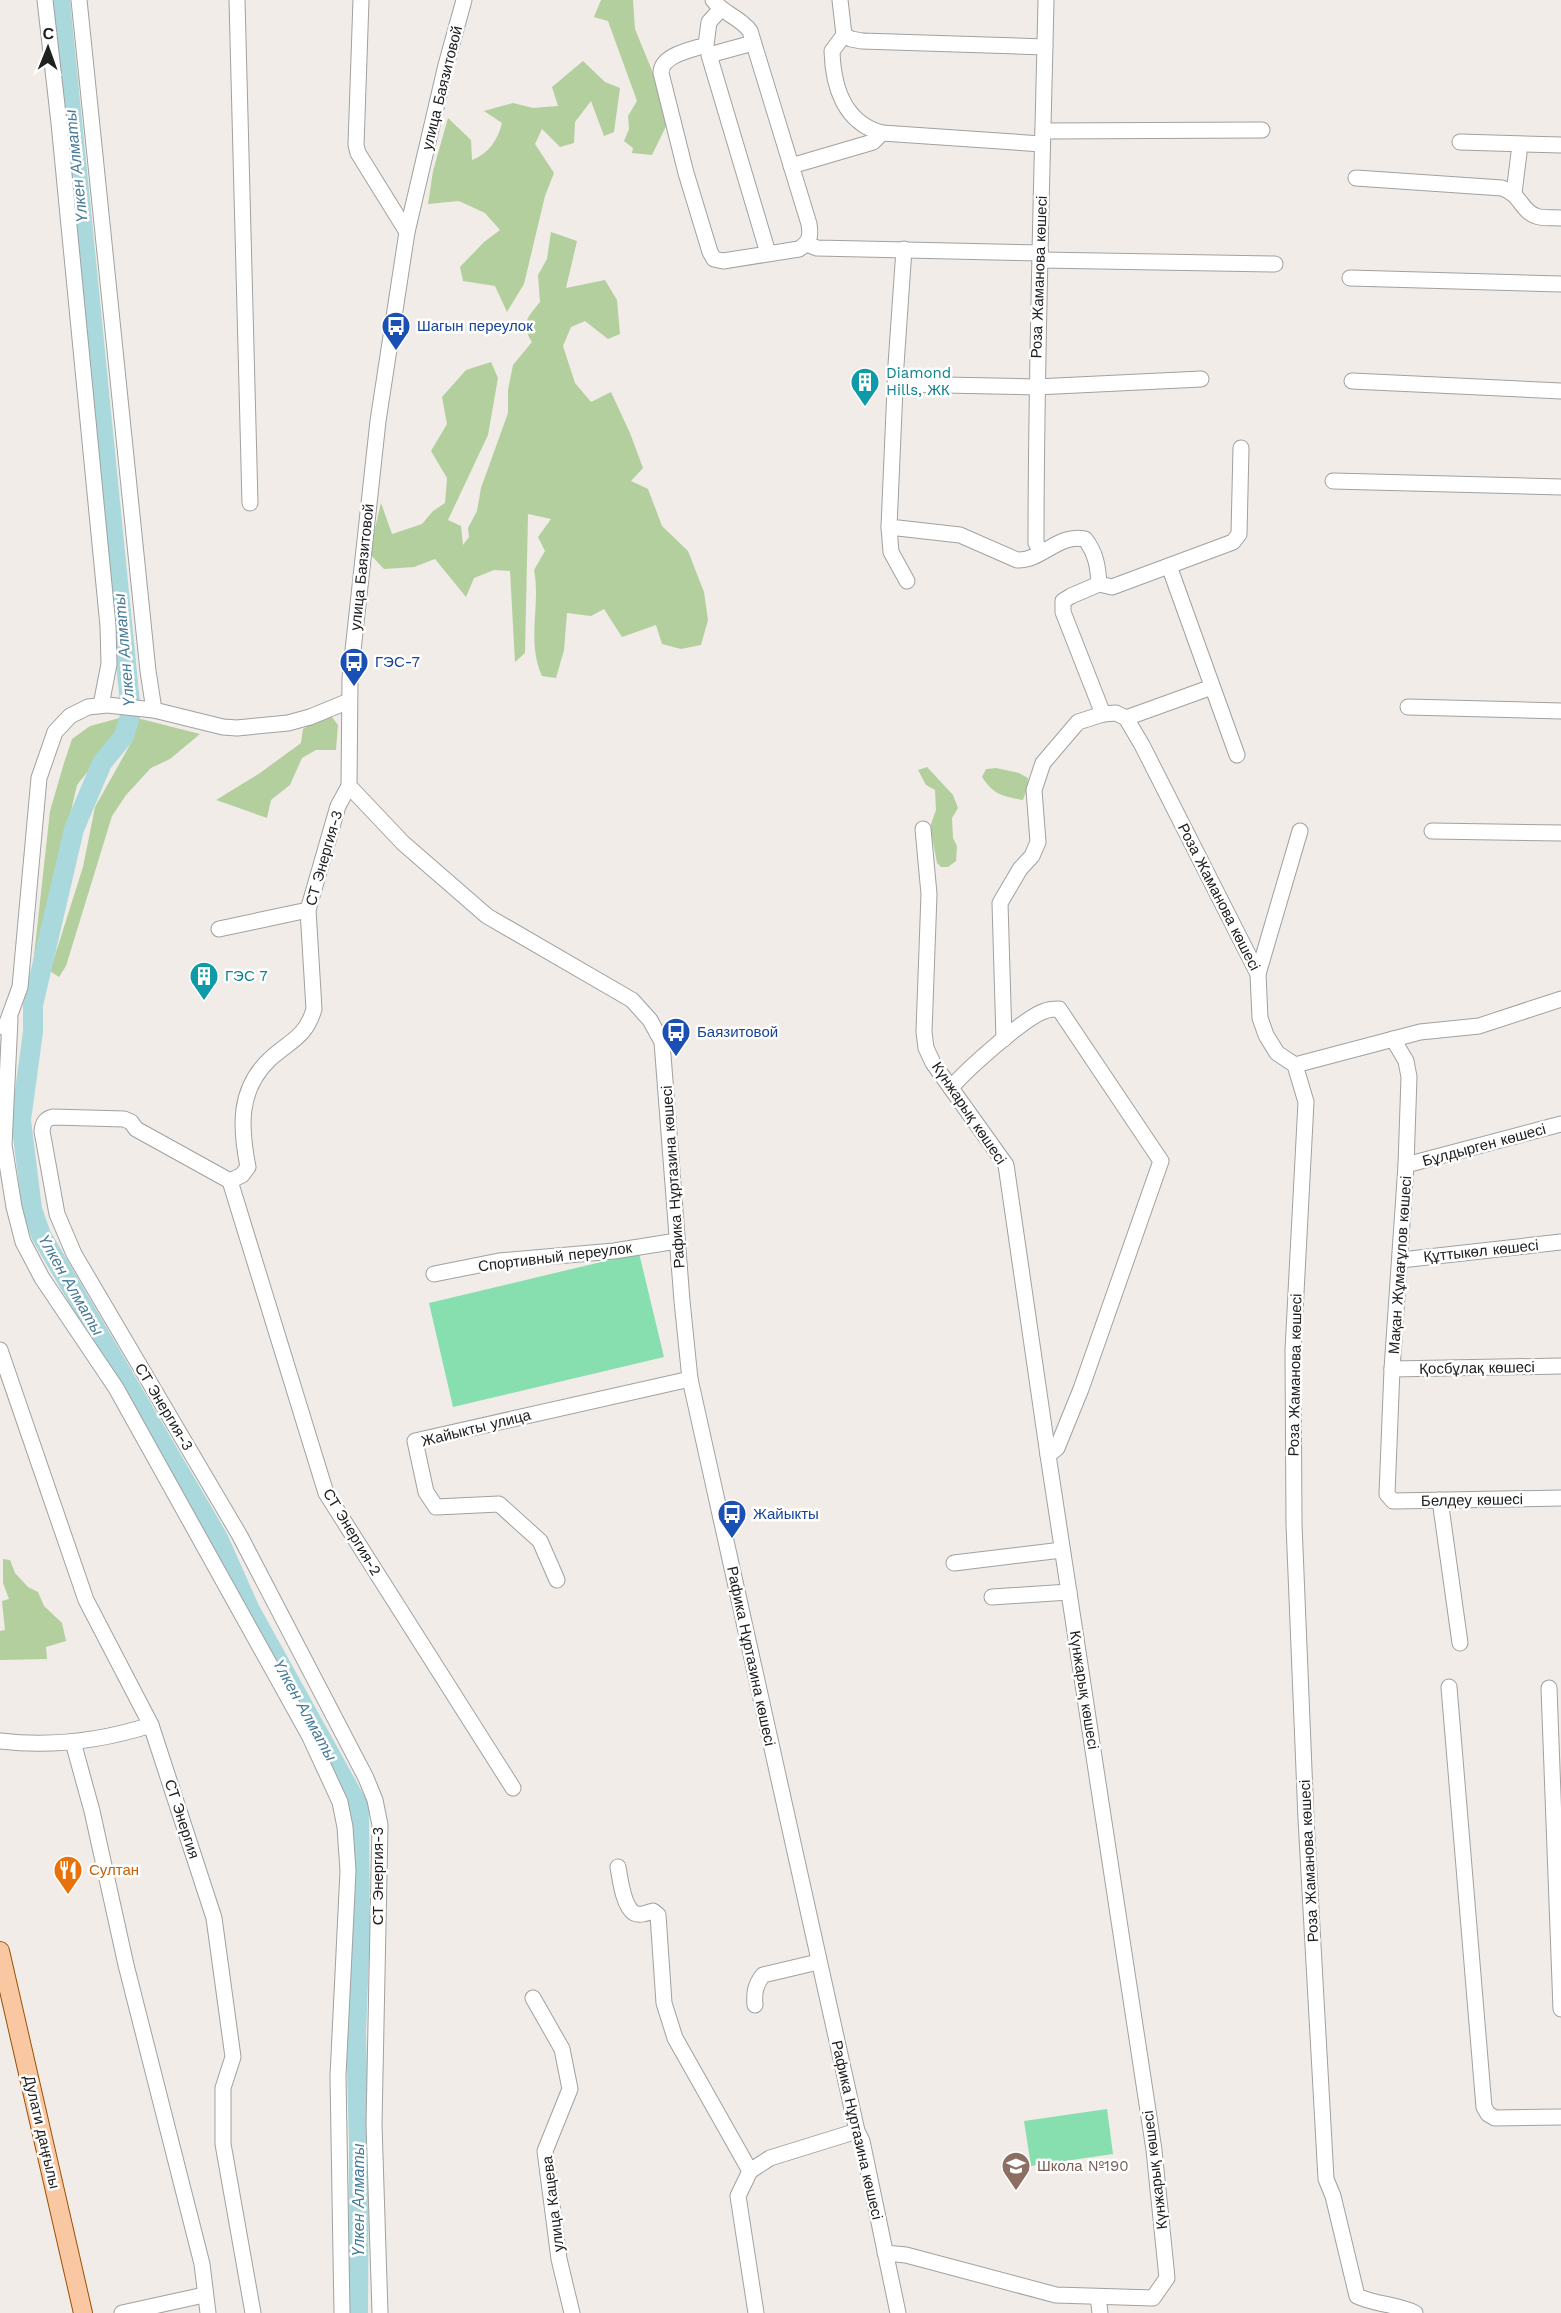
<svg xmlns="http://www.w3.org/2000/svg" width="1561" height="2313" viewBox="0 0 1561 2313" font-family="'Work Sans',sans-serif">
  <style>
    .forest { fill: #b3cf9d }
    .pitch { fill: #87deaf }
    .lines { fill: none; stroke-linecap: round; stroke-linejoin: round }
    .river { stroke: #a9d9dd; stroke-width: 20 }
    .minor-casing { stroke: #a1a1a1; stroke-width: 17 }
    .major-casing { stroke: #9a5103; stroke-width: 20 }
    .minor { stroke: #fff; stroke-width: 15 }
    .major { stroke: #fac7a3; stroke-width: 18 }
    .labels { text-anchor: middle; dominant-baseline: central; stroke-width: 5; stroke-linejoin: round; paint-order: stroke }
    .street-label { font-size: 15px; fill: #202020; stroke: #fff }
    .transit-label { font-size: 15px; fill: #164399; stroke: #fff; text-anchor: start }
    .culture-label { font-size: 15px; fill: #0d838f; stroke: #fff; text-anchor: start }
    .food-label { font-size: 15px; fill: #c56008; stroke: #fff; text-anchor: start }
    .education-label { font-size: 15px; fill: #785e54; stroke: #fff; text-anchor: start }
    .water-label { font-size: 16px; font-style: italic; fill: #457a97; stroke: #fff }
  </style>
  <rect width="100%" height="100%" fill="#f1ece7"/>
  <g class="forest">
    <path d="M601 0H633L635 29 653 73 669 120 652 155 632 153 633 148 624 141 629 129 628 116 637 101 608 21 594 17Z"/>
    <path d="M583 61 605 82 620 88 614 132 604 136 591 101 575 122 574 143 560 147 542 129 535 144 554 173 545 196 524 284 507 312 495 286 463 281 460 267 484 242 500 230 485 213 459 201 428 204 433 171 448 118 471 140 472 160C488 154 498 140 502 123L484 111 513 103 533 108 558 106 552 87Z"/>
    <path d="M551 232 577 241 566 288 605 280 617 300 620 334 608 339 585 321 571 327 563 346 575 383 591 402 611 392 630 433 643 468 631 481 648 489 662 526 688 551 704 592 708 620 701 645 681 649 662 644 656 625 622 637 604 609 591 616 567 613 564 650 556 678 542 676C526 640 541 606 534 570L545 551 538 537 551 519 528 514 525 653 515 662 510 571 494 570 474 578 466 597 435 559 414 567 384 569 369 553 381 503 392 534 422 524 433 511 445 503 447 478 431 451 447 424 442 397 466 370 491 362 498 378 488 435 448 520 461 526 463 545 469 537 468 528 477 511 481 488 508 413V390L513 365 532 342C520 323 528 317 540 302L538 275 547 259Z"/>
    <path d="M329 713 338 725 336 750H316L302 758 290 785 271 800 267 818 216 800 260 773 301 743 303 729Z"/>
    <path d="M123 717 109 745 77 785 31 983 50 811 64 763 72 739 90 726Z"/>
    <path d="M137 718 200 734 170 759 151 768 126 795 112 816 66 966 59 977 50 971 83 867 95 807 131 743Z"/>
    <path d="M927 767 953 795 958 808 952 818 953 838 957 846 956 861 948 867H941L937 863 930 827 936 810 935 790 926 785 918 770Z"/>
    <path d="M996 768 1019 773 1028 778 1027 789 1023 800C1002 796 994 795 982 777L986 769Z"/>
    <path d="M3 1559 10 1560 15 1573 28 1587 38 1592 44 1606 62 1623 66 1641 46 1647 47 1659 0 1660V1631L5 1630 2 1601 9 1599 3 1583Z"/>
  </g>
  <g class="pitch">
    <path d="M639 1253 664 1357 453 1407 429 1303Z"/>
    <path d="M1107 2109 1113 2154 1031 2166 1024 2121Z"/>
  </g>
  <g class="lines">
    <path class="river" d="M60 0 131 713 124 736 102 763 74 829 33 1005V1032L21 1120 32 1209 41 1235 218 1538 249 1608 359 1807 360 1931 356 2033 359 2143 358 2313"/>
    <g class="minor-casing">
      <g id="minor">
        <path d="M45 0 59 123 108 626 109 664 101 705"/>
        <path d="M79 0 148 671 154 710"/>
        <path d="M237 0 250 503"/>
        <path d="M361 0 356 145 358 153 407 232"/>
        <path d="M464 0 446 65 407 232 378 421 350 678 349 786 403 843 487 916 632 1000 650 1020 662 1042 682 1301 690 1379 857 2131 862 2141 898 2313"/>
        <path d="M713 0C723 14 740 17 750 31L809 224C811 236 810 242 799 249L723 261 714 259 710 252 686 173 661 73C661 55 691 50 706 45L709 22 720 10"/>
        <path d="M840 0 844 35"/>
        <path d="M844 35 832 51C833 86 844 123 882 133L1042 144"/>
        <path d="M844 35 851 39 862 41 1045 47"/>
        <path d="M753 43 709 55 768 253"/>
        <path d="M1043 131 1262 130"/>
        <path d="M1460 142 1561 145"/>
        <path d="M791 166 873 142 882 133"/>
        <path d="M1356 178 1502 188C1522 195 1520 210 1536 216 1543 219 1553 217 1561 218"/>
        <path d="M1514 193 1519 153"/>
        <path d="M807 244 817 248 1041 253"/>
        <path d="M904 249 896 365 889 527 960 535 1017 560C1042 561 1058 533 1085 539 1096 553 1098 567 1099 584L1071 596 1063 601V612L1103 714"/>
        <path d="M1041 260 1275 264"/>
        <path d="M1350 278 1561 284"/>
        <path d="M1352 381 1561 391"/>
        <path d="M895 384 1036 387 1201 379"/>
        <path d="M1333 481 1561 487"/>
        <path d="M889 527 891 552 907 581"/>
        <path d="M1041 552 1036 543C1036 362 1042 181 1046 0"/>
        <path d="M1169 566 1237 755"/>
        <path d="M1099 584 1112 587 1233 542 1239 534 1241 448"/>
        <path d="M1408 707 1561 711"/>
        <path d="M1126 718 1212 687"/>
        <path d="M349 786 338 806 308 910 314 1009C306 1037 290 1041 270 1059 238 1089 240 1127 248 1167L242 1175 230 1181 136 1129 131 1122 124 1119 53 1117C45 1119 43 1123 42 1131L57 1214 74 1254 240 1536 366 1778 375 1800 380 1825 374 2124 380 2313"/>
        <path d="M1432 831 1561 833"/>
        <path d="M219 929 308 910"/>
        <path d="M1258 974 1300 831"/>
        <path d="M10 1019 4 1145 14 1207 23 1242 42 1278 116 1388 309 1735 340 1802 345 1827 348 1871 338 2076 342 2313"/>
        <path d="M5 1028 20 987 39 778 55 732 70 716 88 707 107 705 154 710 223 727 237 728 288 723 310 717 349 701"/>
        <path d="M1004 1039 1000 903 1020 869 1032 856 1038 842 1034 790 1043 763 1078 722 1103 714 1116 713 1126 718 1142 745 1258 974 1260 1018 1266 1035 1277 1053 1295 1065 1306 1102 1293 1350 1294 1524 1306 1819 1326 2179 1333 2196 1357 2296C1376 2305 1397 2304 1415 2313"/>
        <path d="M1393 1039 1406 1061 1409 1077 1406 1165 1392 1369 1387 1494 1393 1501 1561 1498"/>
        <path d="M1295 1065 1420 1032 1479 1026 1561 999"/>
        <path d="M951 1088C964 1072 1026 1016 1045 1011 1049 1009 1054 1009 1059 1009L1161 1161 1081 1389 1057 1448 1048 1455"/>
        <path d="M1406 1165 1561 1124"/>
        <path d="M230 1181 326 1493 513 1788"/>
        <path d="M1401 1260 1561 1242"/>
        <path d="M434 1274 499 1261 614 1251 677 1241"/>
        <path d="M0 1350 86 1600 151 1725 214 1918 233 2057 223 2088V2144L253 2313"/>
        <path d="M1392 1369 1561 1366"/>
        <path d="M1440 1500 1460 1643"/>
        <path d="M954 1563 1062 1550"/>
        <path d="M557 1580 540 1541 499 1504 436 1507 426 1492 415 1441 690 1379"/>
        <path d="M992 1597 1069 1592"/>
        <path d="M1449 1687 1484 2107 1488 2114 1495 2118 1561 2117"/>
        <path d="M1549 1688 1561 2009"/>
        <path d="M0 1741C51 1747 101 1741 151 1725"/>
        <path d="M73 1742 92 1811 126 1965 202 2264 208 2313"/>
        <path d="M618 1867C620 1878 623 1906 634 1913 639 1916 647 1913 653 1911L658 1915 664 2003 675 2038 750 2171"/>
        <path d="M533 1998 562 2049 570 2089 545 2151 559 2259 572 2313"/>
        <path d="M755 2005C754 1993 755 1985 763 1975L818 1962"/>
        <path d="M885 2253 906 2255 1056 2295 1153 2298 1167 2278 1154 2150 1048 1455 1006 1165 933 1063 926 1048 924 1032 929 894 923 829"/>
        <path d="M1098 2297 1100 2313"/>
        <path d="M122 2313 204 2295"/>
        <path d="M756 2313 738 2196 750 2171 770 2158 857 2131"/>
      </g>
    </g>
    <g class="major-casing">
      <path id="major" d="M0 1951 83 2313"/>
    </g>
    <use href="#minor" class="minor"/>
    <use href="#major" class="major"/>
  </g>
  <defs>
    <g id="bus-pin" transform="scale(1.5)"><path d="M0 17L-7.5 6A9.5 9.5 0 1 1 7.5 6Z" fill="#1a4fb4" stroke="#fff"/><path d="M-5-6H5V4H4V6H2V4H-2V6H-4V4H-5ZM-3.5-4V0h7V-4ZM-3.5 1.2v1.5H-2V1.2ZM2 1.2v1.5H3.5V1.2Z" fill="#fff"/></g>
    <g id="building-pin" transform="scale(1.5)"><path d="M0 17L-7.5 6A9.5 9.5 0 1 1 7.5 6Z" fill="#0f9aa8" stroke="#fff"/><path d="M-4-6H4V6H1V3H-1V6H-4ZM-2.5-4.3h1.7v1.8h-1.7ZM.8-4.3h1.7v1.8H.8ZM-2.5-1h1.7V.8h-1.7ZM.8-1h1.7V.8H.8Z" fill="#fff"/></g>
    <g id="restaurant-pin" transform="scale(1.5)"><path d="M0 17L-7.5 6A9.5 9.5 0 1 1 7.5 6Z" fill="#e8710a" stroke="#fff"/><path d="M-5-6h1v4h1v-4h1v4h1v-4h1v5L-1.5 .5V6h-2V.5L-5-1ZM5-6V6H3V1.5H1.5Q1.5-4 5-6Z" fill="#fff"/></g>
    <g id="school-pin" transform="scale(1.5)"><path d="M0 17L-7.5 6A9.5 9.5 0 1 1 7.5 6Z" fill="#8d6e63" stroke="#fff"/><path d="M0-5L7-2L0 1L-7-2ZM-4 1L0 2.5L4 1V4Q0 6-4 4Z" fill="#fff"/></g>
  </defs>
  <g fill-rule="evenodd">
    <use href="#bus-pin" x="396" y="326"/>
    <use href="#building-pin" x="865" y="382"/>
    <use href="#bus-pin" x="354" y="662"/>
    <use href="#building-pin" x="204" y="976"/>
    <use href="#bus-pin" x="676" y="1032"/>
    <use href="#bus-pin" x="732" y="1514"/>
    <use href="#restaurant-pin" x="68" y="1870"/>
    <use href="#school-pin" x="1016" y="2166"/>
  </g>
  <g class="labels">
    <g class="street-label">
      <text transform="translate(442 88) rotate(-76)">улица Баязитовой</text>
      <text transform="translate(1039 277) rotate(-88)">Роза Жаманова көшесі</text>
      <text transform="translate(362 567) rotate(-84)">улица Баязитовой</text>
      <text transform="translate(324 858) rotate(-74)">СТ Энергия-3</text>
      <text transform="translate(1219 897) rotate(63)">Роза Жаманова көшесі</text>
      <text transform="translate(969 1113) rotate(56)">Күнжарық көшесі</text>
      <text transform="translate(1484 1145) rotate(-15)">Бұлдырген көшесі</text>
      <text transform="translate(673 1177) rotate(-94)">Рафика Нұртазина көшесі</text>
      <text transform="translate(1481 1251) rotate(-6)">Құттыкөл көшесі</text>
      <text transform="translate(555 1257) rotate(-7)">Спортивный переулок</text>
      <text transform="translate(1400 1265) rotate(-86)">Мақан Жұмағұлов көшесі</text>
      <text transform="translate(1477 1368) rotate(-1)">Қосбұлақ көшесі</text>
      <text transform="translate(1295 1375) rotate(-89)">Роза Жаманова көшесі</text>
      <text transform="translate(164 1407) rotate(59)">СТ Энергия-3</text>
      <text transform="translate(476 1428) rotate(-14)">Жайыкты улица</text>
      <text transform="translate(1472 1500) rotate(-1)">Белдеу көшесі</text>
      <text transform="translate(352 1532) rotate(59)">СТ Энергия-2</text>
      <text transform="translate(751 1656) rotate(78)">Рафика Нұртазина көшесі</text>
      <text transform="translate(1084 1690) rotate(81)">Күнжарық көшесі</text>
      <text transform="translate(182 1819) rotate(72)">СТ Энергия</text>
      <text transform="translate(1309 1861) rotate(-93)">Роза Жаманова көшесі</text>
      <text transform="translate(378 1876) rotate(-90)">СТ Энергия-3</text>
      <text transform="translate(857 2130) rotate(77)">Рафика Нұртазина көшесі</text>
      <text transform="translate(42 2132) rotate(77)">Дулати даңғылы</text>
      <text transform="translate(1155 2170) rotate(-97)">Күнжарық көшесі</text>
      <text transform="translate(553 2204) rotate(-97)">улица Кацева</text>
    </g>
    <g class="transit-label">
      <text x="417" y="326">Шагын переулок</text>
      <text x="375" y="662">ГЭС-7</text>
      <text x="697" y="1032">Баязитовой</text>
      <text x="753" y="1514">Жайыкты</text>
    </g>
    <g class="culture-label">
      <text x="886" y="373">Diamond<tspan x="886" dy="17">Hills, ЖК</tspan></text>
      <text x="225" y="976">ГЭС 7</text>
    </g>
    <g class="food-label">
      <text x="89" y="1870">Султан</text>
    </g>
    <g class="education-label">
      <text x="1037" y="2166">Школа №190</text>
    </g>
    <g class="water-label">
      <text transform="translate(76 166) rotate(-96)">Үлкен Алматы</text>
      <text transform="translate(124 650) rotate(-95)">Үлкен Алматы</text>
      <text transform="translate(71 1285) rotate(60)">Үлкен Алматы</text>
      <text transform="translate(305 1710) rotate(61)">Үлкен Алматы</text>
      <text transform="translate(358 2200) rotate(-90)">Үлкен Алматы</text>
    </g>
  </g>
  <g transform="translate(48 48) rotate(1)" stroke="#ffffff" stroke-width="4.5" paint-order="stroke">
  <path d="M0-4.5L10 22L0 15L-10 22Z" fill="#202020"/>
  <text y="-9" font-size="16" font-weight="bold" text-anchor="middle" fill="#202020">С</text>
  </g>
</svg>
